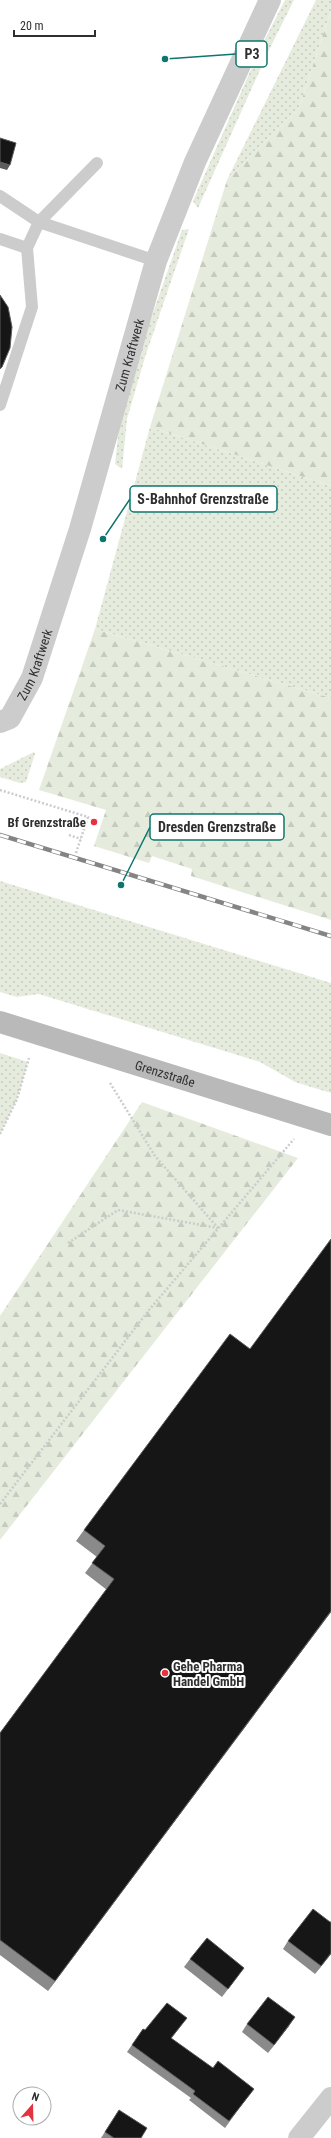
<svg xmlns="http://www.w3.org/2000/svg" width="331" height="2138" viewBox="0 0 331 2138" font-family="'Roboto Condensed',sans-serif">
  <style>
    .grass { fill: url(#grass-dots) }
    .forest { fill: url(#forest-firs) }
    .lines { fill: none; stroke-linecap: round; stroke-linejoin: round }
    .path { stroke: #ccc; stroke-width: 2.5; stroke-dasharray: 2 2; stroke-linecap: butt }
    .lane { stroke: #ccc; stroke-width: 12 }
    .street { stroke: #ccc; stroke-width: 22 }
    .secondary { stroke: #b9b9b9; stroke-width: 22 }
    .rail-casing { stroke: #848484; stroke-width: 4.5 }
    .rail { stroke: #fff; stroke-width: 3; stroke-dasharray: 9; stroke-linecap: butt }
    .wall { fill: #8a8a8a }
    .shaded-wall { fill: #5c5c5c }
    .building { fill: #161616; stroke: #5c5c5c }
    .poi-dot { fill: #e53241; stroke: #fff; stroke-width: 1.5 }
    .labels { text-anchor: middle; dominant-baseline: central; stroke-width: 4; stroke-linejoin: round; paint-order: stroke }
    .street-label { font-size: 13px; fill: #2f2f2f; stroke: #fff }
    .poi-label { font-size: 13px; font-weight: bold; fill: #2f2f2f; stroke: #fff; text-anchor: end }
    .leader { fill: none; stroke: #0f766e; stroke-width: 1.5 }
    .callout-dot { fill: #0f766e; stroke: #fff; stroke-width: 1.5 }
    .callout { fill: #fff; stroke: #0f766e; stroke-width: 1.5 }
    .callout-label { font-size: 14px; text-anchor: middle; font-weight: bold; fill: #2f2f2f }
  </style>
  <defs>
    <pattern id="grass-dots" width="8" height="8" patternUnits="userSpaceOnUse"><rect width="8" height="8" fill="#e5ecdd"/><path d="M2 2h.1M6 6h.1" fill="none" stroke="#c5cbbe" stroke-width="1.8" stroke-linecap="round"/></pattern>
    <pattern id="forest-firs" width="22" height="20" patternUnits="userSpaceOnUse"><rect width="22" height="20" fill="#e5ecdd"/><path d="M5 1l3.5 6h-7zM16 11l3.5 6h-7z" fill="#c5cbbe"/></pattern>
  </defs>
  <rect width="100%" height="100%" fill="#fff"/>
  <g class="grass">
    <path d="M285 0H294L268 52 198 208 193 201 260 49Z"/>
    <path d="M316 0H331V10L299 108 227 180Z"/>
    <path d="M189 229 145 357 127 419 122 469 115 464 120 418 138 356 182 230Z"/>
    <path d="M150 427 331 486V698L95 629Z"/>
    <path d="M34 752 35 754 26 782 20 783 0 777V769Z"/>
    <path d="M0 881 331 983V1093L295 1082 260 1062 39 994 17 997 0 992Z"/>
    <path d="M0 1053 28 1062 17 1099 0 1134Z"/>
  </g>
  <g class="forest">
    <path d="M331 10V486L150 427 227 180 299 108Z"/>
    <path d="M95 629 331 698V920L191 876 192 869 152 856 149 863 94 846 106 810 39 790Z"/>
    <path d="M142 1102 298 1158 0 1540V1316Z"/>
  </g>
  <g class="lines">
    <g class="path">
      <path d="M0 790 88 817 76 853"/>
      <path d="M69 835 81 839"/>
      <path d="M110 1083 155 1156 218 1228"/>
      <path d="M0 1134 17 1099 29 1058"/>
      <path d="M68 1243 118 1210 218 1228"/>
      <path d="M0 1504 149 1310 294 1139"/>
    </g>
    <g class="lane">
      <path d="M0 196 39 222 156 261"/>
      <path d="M0 239 27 248"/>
      <path d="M0 405 32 307 27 248 39 222 97 163"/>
    </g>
    <g class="street">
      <path id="s1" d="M0 722 10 718 32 678 80 529 156 261 195 162 270 0"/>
      <path d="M299 2138 331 2098"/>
    </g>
    <path class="secondary" id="s2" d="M0 1022 331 1125"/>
    <g class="rail-casing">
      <path id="rail" d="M0 835 331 936"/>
    </g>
    <use href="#rail" class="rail"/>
  </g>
  <g class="wall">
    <path d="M84 1530 331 1612 48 1991 0 1955V1733L107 1590 85 1573 97 1557 76 1541Z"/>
    <path d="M288 1941 331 1954 315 1974 283 1949Z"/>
    <path d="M190 1959 238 1976 222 1997 184 1967Z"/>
    <path d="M187 2018 171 2039 249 2095 225 2128 189 2100 191 2098 127 2052 143 2029 145 2030Z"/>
    <path d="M247 2024 289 2026 268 2053 242 2032Z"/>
    <path d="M119 2110 141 2138H101Z"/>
  </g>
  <g class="shaded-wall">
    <path d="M0 162 10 165 7 170 0 168Z"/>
    <path d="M331 1611V1612L48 1991 55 1981Z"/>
    <path d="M331 1953V1954L315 1974 321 1966Z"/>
    <path d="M295 2017 289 2026 268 2053Z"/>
  </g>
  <g class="building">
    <path d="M0 138 16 143 10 165 0 162Z"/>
    <path d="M0 295 8 307 12 327 10 348 2 367 0 369Z"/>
    <path d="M331 1239V1611L55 1981 0 1940V1733L114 1579 92 1563 105 1546 84 1530 230 1334 250 1349Z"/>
    <path d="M313 1909 330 1922H331V1953L321 1966 288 1941Z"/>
    <path d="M207 1938 244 1968 228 1989 190 1959Z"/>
    <path d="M268 1997 295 2017 274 2045 247 2024Z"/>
    <path d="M167 2003 187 2018 171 2038 213 2068 218 2061 254 2089 229 2121 193 2094 195 2091 132 2045 143 2029 145 2030Z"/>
    <path d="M119 2110 147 2128 141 2138H114L105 2132Z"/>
  </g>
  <g class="poi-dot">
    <circle cx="94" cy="822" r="4"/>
    <circle cx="165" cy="1673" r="4"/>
  </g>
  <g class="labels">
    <g class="street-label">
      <text stroke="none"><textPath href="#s1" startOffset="394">Zum Kraftwerk</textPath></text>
      <text stroke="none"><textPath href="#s1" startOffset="70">Zum Kraftwerk</textPath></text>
      <text stroke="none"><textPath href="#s2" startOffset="173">Grenzstraße</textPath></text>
    </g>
    <g class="poi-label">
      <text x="86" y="822">Bf Grenzstraße</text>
      <text x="173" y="1666" text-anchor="start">Gehe Pharma<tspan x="173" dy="15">Handel GmbH</tspan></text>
    </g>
  </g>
  <path class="leader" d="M165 59L236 54M103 539L130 499M121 885L150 827"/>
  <g class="callout-dot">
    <circle cx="165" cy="59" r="4"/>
    <circle cx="103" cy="539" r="4"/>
    <circle cx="121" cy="885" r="4"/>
  </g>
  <g class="callout">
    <rect x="236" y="41" width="31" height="26" rx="4"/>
    <rect x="130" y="486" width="147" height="26" rx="4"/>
    <rect x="150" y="814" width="134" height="26" rx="4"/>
  </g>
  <g class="callout-label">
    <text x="252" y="59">P3</text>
    <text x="203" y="504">S-Bahnhof Grenzstraße</text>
    <text x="217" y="832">Dresden Grenzstraße</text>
  </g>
  <g transform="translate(32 2106) rotate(20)"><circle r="19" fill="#ffffff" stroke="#acacac"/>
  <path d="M0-3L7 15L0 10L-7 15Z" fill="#e53241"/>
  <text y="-6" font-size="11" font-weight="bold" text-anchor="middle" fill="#2f2f2f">N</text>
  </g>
  <path d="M14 30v6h81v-6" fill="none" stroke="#2f2f2f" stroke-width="2"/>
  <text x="20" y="30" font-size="12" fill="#2f2f2f" stroke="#ffffff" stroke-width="3" paint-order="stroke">20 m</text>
</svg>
